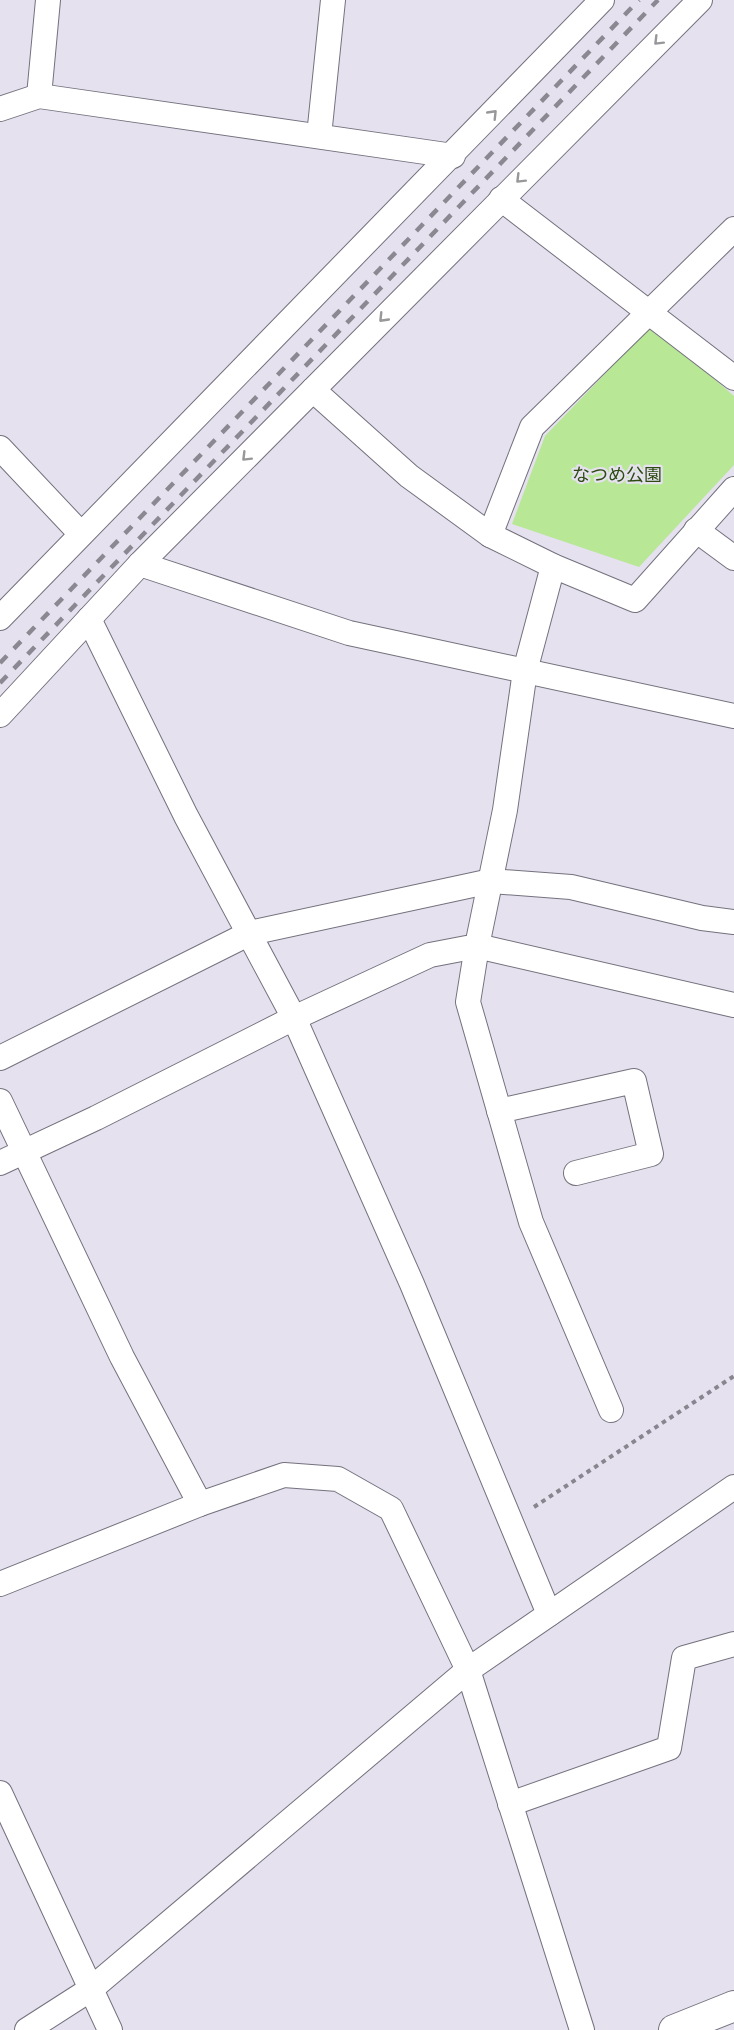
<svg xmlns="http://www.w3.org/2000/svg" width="734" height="2030" viewBox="0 0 734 2030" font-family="Karla,'Noto Sans JP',sans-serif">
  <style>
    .green { fill: #b8e796 }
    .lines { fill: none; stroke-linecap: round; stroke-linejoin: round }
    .minor-casing { stroke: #74717d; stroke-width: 26 }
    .tertiary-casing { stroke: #74717d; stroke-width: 32 }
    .path { stroke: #88858f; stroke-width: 4; stroke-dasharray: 4.5 4.5; stroke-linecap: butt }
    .minor { stroke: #fff; stroke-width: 24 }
    .tertiary { stroke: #fff; stroke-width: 30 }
    .rail { stroke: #8b8892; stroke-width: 4.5; stroke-dasharray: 10 10; stroke-linecap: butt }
    .oneway { stroke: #98979a }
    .labels { text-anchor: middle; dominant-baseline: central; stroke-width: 4.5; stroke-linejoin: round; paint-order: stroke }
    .park-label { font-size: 18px; fill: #2d4a11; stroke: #e5e1ef }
  </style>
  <rect width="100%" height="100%" fill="#e5e1ef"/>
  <path class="green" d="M652 325 734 396V465L639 567 512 524 545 436Z"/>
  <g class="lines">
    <g class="minor-casing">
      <g id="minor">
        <path d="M39 96 48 0"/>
        <path d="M0 109 39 96 453 156"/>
        <path d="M319 136 333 0"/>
        <path d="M501 199 734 378"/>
        <path d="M734 229 532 427 490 535 553 566 635 600 734 489"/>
        <path d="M313 390 409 476 490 535"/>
        <path d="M0 448 81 534"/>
        <path d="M696 530 734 558"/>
        <path d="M140 564 349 633 734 716"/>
        <path d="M0 618 602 0"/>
        <path d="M89 619 186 816 294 1018 412 1284 549 1614"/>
        <path d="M0 715 140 564 700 0"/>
        <path d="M0 1058 250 933 491 881 571 887 702 918 734 922"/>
        <path d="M0 1101 122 1357 200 1504"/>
        <path d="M499 1111 634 1081 651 1154 576 1173"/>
        <path d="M0 1163 96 1118 294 1018 430 955 477 946 505 810 525 671 553 566"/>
        <path d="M611 1410 531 1222 468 1002 477 946 734 1005"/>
        <path d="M0 1584 200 1504 284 1475 338 1479 391 1509 468 1670 582 2030"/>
        <path d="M0 1793 110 2030"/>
        <path d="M510 1804 669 1748 684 1658 734 1644"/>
        <path d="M27 2030 91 1989 468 1670 734 1487"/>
      </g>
    </g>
    <g class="tertiary-casing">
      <path id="tertiary" d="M674 2030 734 2006"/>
    </g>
    <path class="path" d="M534 1507 734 1376"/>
    <use href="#minor" class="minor"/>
    <use href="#tertiary" class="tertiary"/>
    <g class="rail">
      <path d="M0 663 639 0"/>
      <path d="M0 683 658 0"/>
    </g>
  </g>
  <defs><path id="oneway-chevron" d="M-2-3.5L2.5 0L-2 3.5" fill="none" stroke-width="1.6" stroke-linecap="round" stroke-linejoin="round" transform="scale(1.5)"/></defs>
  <g class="oneway">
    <use href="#oneway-chevron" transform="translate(658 41) rotate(135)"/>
    <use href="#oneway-chevron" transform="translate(493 114) rotate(-46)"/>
    <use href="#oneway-chevron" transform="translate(520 179) rotate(135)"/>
    <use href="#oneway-chevron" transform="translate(383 318) rotate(134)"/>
    <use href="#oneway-chevron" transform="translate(246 457) rotate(135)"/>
  </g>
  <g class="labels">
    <g class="park-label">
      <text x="617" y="475">なつめ公園</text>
    </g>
  </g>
</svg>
